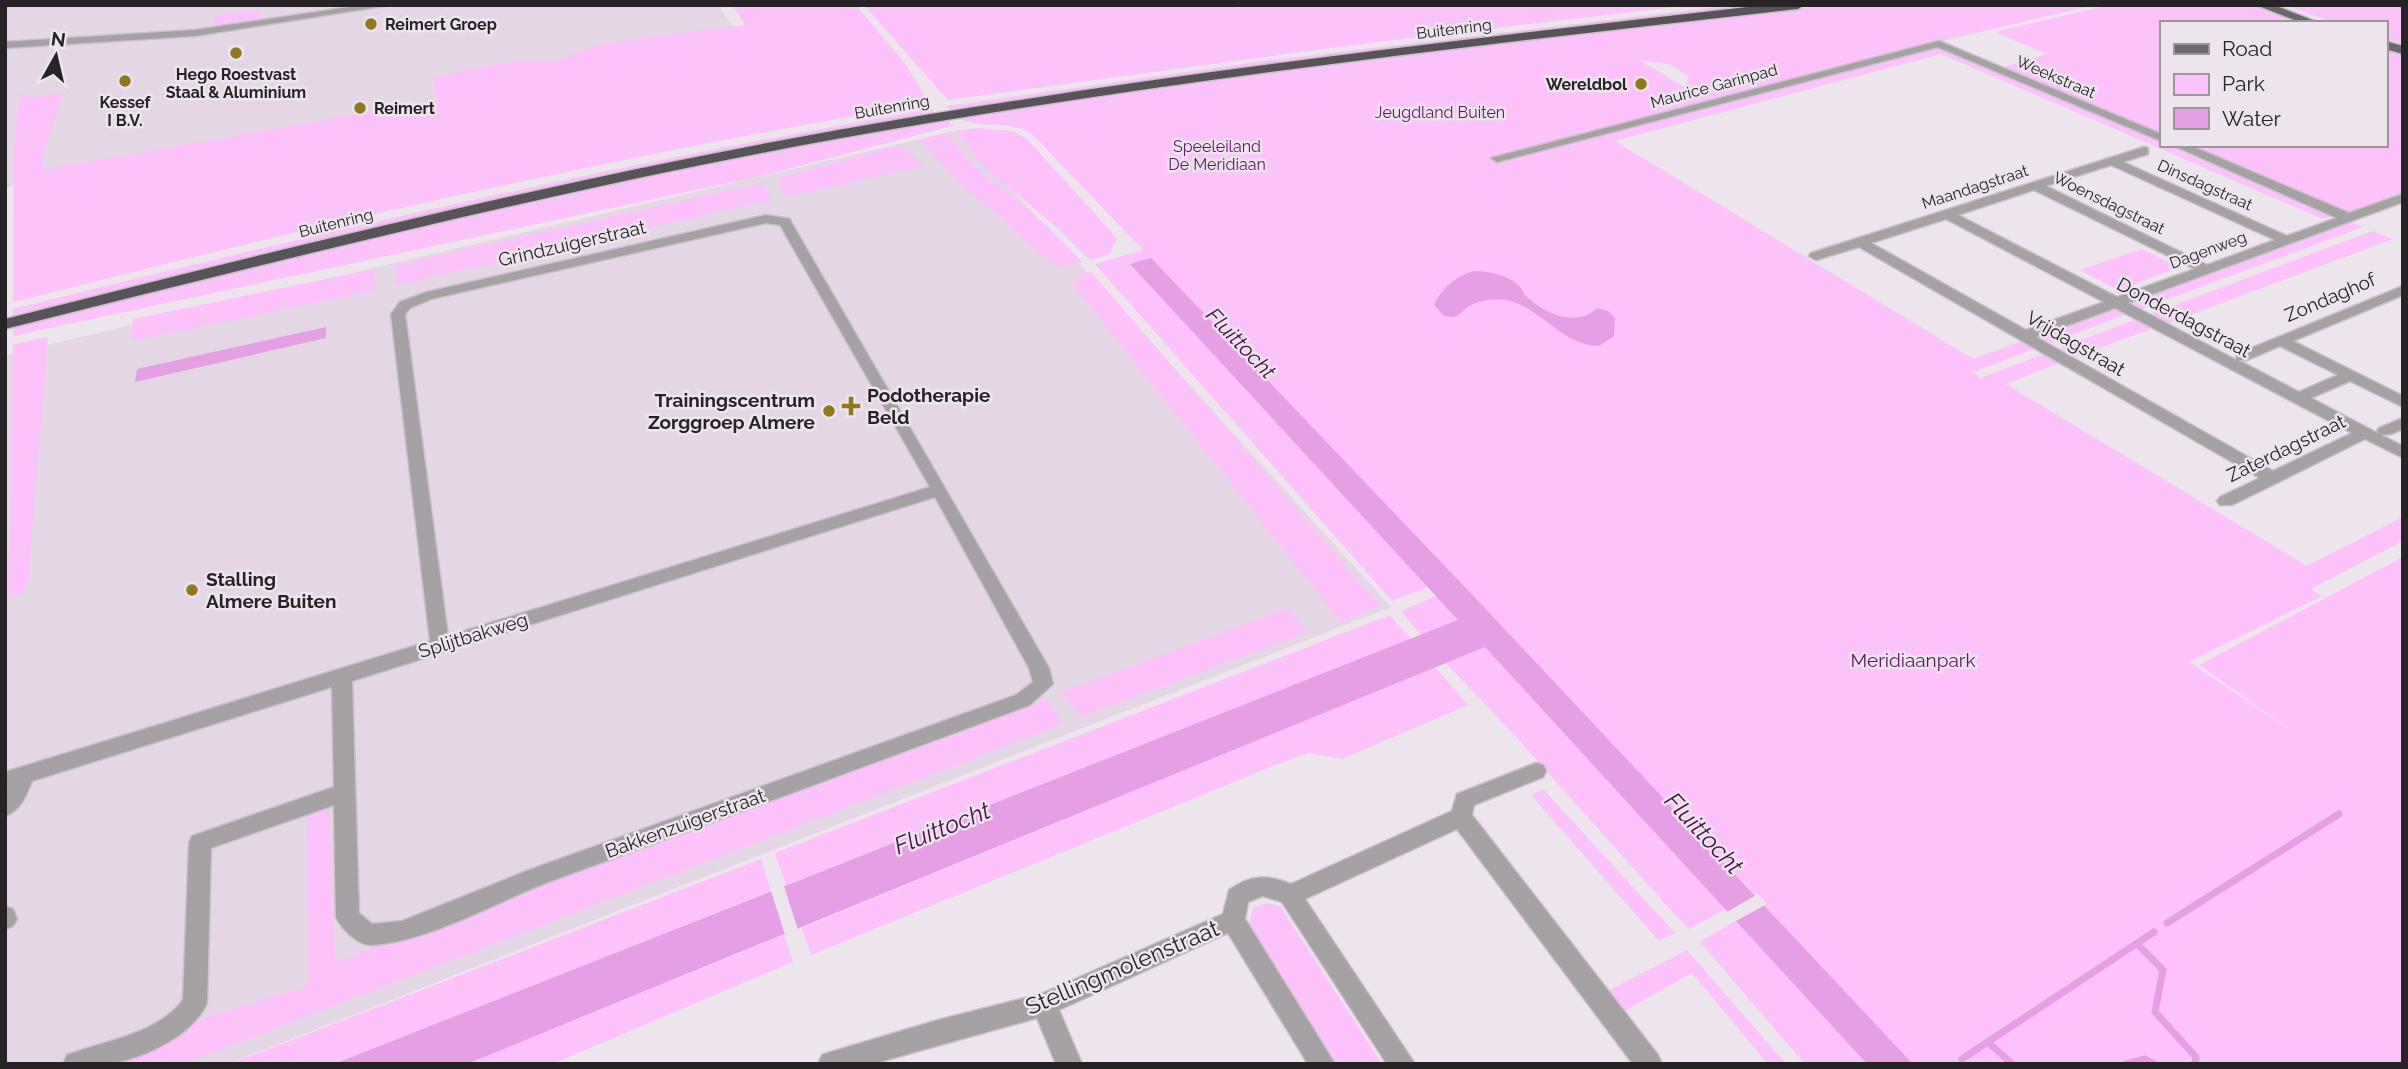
<svg xmlns="http://www.w3.org/2000/svg" width="2408" height="1069" viewBox="0 0 2408 1069" font-family="Raleway,sans-serif">
  <style>
    .built { fill: #e5d6e5 }
    .green { fill: #fbc2fb; fill-rule: evenodd }
    .water { fill: #e49fe5 }
    .pier { fill: #ede4ed }
    .lines { fill: none; stroke-linecap: round; stroke-linejoin: round }
    .stream { stroke: #e49fe5; stroke-width: 7 }
    .minor-casing { stroke: #c9c1c9; stroke-width: 3 }
    .major-casing { stroke: #c9c1c9; stroke-width: 3 }
    .highway-casing { stroke: #c9c1c9; stroke-width: 3 }
    .minor { fill: #a5a1a5; fill-rule: evenodd }
    .major { fill: #6e676e; fill-rule: evenodd }
    .highway { fill: #5a525a; fill-rule: evenodd }
    .poi-dot { fill: #8f781d; stroke: #ede4ed; stroke-width: 2.5 }
    .labels { text-anchor: middle; dominant-baseline: central; stroke-width: 5; stroke-linejoin: round; paint-order: stroke }
    .far-poi-label { font-size: 16px; font-weight: bold; fill: #262226; stroke: #ede4ed; text-anchor: start }
    .far-street-label { font-size: 16px; fill: #262226; stroke: #ede4ed }
    .far-park-label { font-size: 16px; fill: #651269; stroke: #ede4ed }
    .street-label { font-size: 19px; fill: #262226; stroke: #ede4ed }
    .poi-label { font-size: 19px; font-weight: bold; fill: #262226; stroke: #ede4ed; text-anchor: start }
    .park-label { font-size: 19px; fill: #651269; stroke: #ede4ed }
    .water-label { font-size: 21px; font-style: italic; fill: #4c0d4e; stroke: #ede4ed }
    .near-street-label { font-size: 23px; fill: #262226; stroke: #ede4ed }
    .near-water-label { font-size: 24px; font-style: italic; fill: #4c0d4e; stroke: #ede4ed }
  </style>
  <rect width="100%" height="100%" fill="#ede4ed"/>
  <g class="built">
    <path d="M5 5H718L748 48 41 171 5 189Z"/>
    <path d="M958 130 1391 607 228 1064H5V355Z"/>
  </g>
  <g class="green">
    <path d="M732 5H856L906 65 929 103C620 155 316 225 13 302L14 151 20 92 29 98 64 93 44 151 42 170 438 100 433 77 509 62 555 61 606 43 745 25Z"/>
    <path d="M864 5H1235L1238 8 1251 5H1692L1361 44 948 100Z"/>
    <path d="M1733 5H1777L952 112 947 106 1255 62Z"/>
    <path d="M1821 5H2095L1887 54 1711 101 1934 47 1943 48 2161 140V145H2173L2336 215 2323 219 1941 54 1615 141 1973 359 2027 339 2040 347 1973 372 1981 378 2049 352 2065 361 2006 384 2307 566 2403 517V541L2311 589 2322 596 2189 662 2294 732 2199 665 2403 557V1064H1913L1763 905 1765 903 1756 893 1754 894 1151 259 1130 264 1428 587 1392 601 1095 264 1143 250 1034 136C1011 118 981 131 957 117L1201 80ZM1639 60 1668 64 1689 76 1685 87Z"/>
    <path d="M2109 5H2255L2306 23H2161V135L2002 68 2046 54 1995 32Z"/>
    <path d="M2286 5H2403V43L2385 39V23H2333Z"/>
    <path d="M260 10 259 20 213 27V15Z"/>
    <path d="M2385 48 2403 53V192L2352 211H2343L2186 145H2385Z"/>
    <path d="M932 109 935 114 547 188 298 245 13 317V309C318 233 623 162 932 109Z"/>
    <path d="M947 118 952 126 757 177 13 336V324L436 219 766 150Z"/>
    <path d="M978 128 1013 131 1027 139 1117 238 1109 255 1090 260 1056 227 985 167 955 131Z"/>
    <path d="M947 133C969 166 1000 188 1031 212 1049 227 1066 245 1082 262L1056 267 958 181 920 139Z"/>
    <path d="M900 145 924 166 785 197 777 179Z"/>
    <path d="M763 183 771 200 766 201 397 285 395 265Z"/>
    <path d="M2349 221 2363 227 2138 310 2125 304Z"/>
    <path d="M2373 231 2393 239 2165 324 2148 315Z"/>
    <path d="M2142 249 2178 267 2119 291 2080 270Z"/>
    <path d="M374 269 376 290 138 340 131 339 133 319Z"/>
    <path d="M1091 272 1380 606 1341 622 1074 286 1080 276Z"/>
    <path d="M2115 308 2127 314 2051 343 2037 336Z"/>
    <path d="M2137 319 2154 328 2075 357 2060 348Z"/>
    <path d="M48 337 28 583 20 594H6C14 511 11 428 13 344Z"/>
    <path d="M1436 596 1459 620 1421 635 1401 611Z"/>
    <path d="M1288 608 1308 632 1080 717 1062 692Z"/>
    <path d="M1390 615 1411 639 786 885 775 853Z"/>
    <path d="M1485 647 1726 909 1689 929 1667 906 1518 739 1446 663Z"/>
    <path d="M1435 667 1468 705 1342 759 1308 753 1278 764 811 955 802 928Z"/>
    <path d="M1044 697 1063 724 183 1064H90L208 1017 303 988 309 980 307 810 329 803 335 962Z"/>
    <path d="M1543 789 1675 933 1659 941 1531 795Z"/>
    <path d="M761 859 771 891 334 1064H230Z"/>
    <path d="M1267 903 1280 906 1382 1064H1333L1249 926 1253 908Z"/>
    <path d="M1737 920 1867 1064H1805L1700 942Z"/>
    <path d="M784 935 793 962 552 1064H467Z"/>
    <path d="M1687 950 1786 1064H1768L1692 973 1624 1011 1608 991Z"/>
  </g>
  <g class="water">
    <path d="M1151 258 1481 604 1913 1064H1867L1485 647 467 1064H334L1458 620 1130 264Z"/>
    <path d="M1475 271C1488 271 1507 275 1517 284 1522 288 1523 293 1527 297 1545 314 1577 328 1597 308L1608 311 1615 318 1614 336 1599 346C1551 345 1532 284 1476 303 1466 306 1462 314 1454 317L1444 316 1434 305C1441 289 1457 275 1475 271Z"/>
    <path d="M326 327V338L135 382 137 369Z"/>
  </g>
  <g class="pier">
    <path d="M783 883 799 933 786 938 770 888Z"/>
    <path d="M1758 894 1767 904 1734 922 1725 913Z"/>
  </g>
  <g class="lines">
    <g class="stream">
      <path d="M2167 923 2339 814"/>
      <path d="M2138 945 2163 970 2155 1012 2196 1057 2195 1064"/>
      <path d="M1988 1042 2012 1064"/>
      <path d="M1962 1059 2154 932"/>
      <path d="M2126 1064 2145 1059 2154 1064"/>
    </g>
    <g class="minor-casing">
      <g id="minor">
        <path d="M363 5H390L195 36 5 48V42L195 30Z"/>
        <path d="M1939 41 2161 134V141L1938 47 1497 162 1491 158Z"/>
        <path d="M2172 145H2189L2349 213 2403 194V202L2128 303 2236 360 2237 354 2403 286V295L2293 341 2403 396V407L2350 381 2311 398 2379 434 2377 431 2379 428 2403 418V429L2391 434 2381 435 2403 446V458L2365 439 2232 505H2220L2217 501 2220 497 2260 478 1859 247 1816 260 1809 256 1811 253 2144 147 2148 148V154L2123 162 2287 236 2337 218ZM2111 165 2275 240 2207 265 2046 186ZM2034 190 2195 269 2117 297 1958 215ZM1946 219 2104 302 2026 330 1871 243ZM2115 308 2352 433 2273 471 2036 337ZM2280 346 2338 375 2299 392 2238 360H2247Z"/>
        <path d="M766 215 790 219 791 222 1049 668 1053 684 1030 705C871 764 711 823 551 881 496 902 430 941 372 945 358 946 342 929 336 917L334 805 211 848 207 1003C193 1035 146 1057 113 1063 98 1066 79 1064 63 1064L67 1055C104 1041 158 1034 183 1000L189 843 192 836 334 787 332 687 32 781C26 796 21 810 5 816V792L8 789H5V772L430 641 391 314 400 302 427 292ZM766 223 780 225 930 487 448 636 405 314 410 308 431 299ZM935 497 1029 668 1033 682 1016 695 529 870 402 921 372 924 359 913 352 681Z"/>
        <path d="M1536 763 1543 765 1546 771 1543 777 1474 805 1472 815 1658 1055 1662 1064H1633L1457 829 1305 899 1415 1064H1387L1282 902 1263 896 1248 902 1245 919 1335 1064H1308L1228 933 1059 1010 1082 1064H1056L1037 1018 872 1064H818L822 1055 831 1052 938 1020 1041 994 1223 914 1229 890C1250 875 1267 874 1291 884L1452 811 1457 794Z"/>
        <path d="M5 906 13 909 17 919 13 926 5 929Z"/>
      </g>
    </g>
    <g class="major-casing">
      <g id="major">
        <path d="M2256 5H2274L2320 23H2302Z"/>
        <path d="M2385 41 2403 46V54L2385 49Z"/>
      </g>
    </g>
    <g class="highway-casing">
      <path id="highway" d="M1765 5H1804L1798 9C1476 45 1154 82 836 139 556 190 281 260 5 329V319C281 249 558 180 838 130 1145 76 1455 40 1765 5Z"/>
    </g>
    <use href="#minor" class="minor"/>
    <use href="#major" class="major"/>
    <use href="#highway" class="highway"/>
  </g>
  <g class="poi-dot">
    <circle cx="371" cy="24" r="7"/>
    <circle cx="236" cy="53" r="7"/>
    <circle cx="125" cy="81" r="7"/>
    <circle cx="1641" cy="84" r="7"/>
    <circle cx="360" cy="108" r="7"/>
    <path d="M847.5 395.5h7v7h7v7h-7v7h-7v-7h-7v-7h7z"/>
    <circle cx="829" cy="411" r="7"/>
    <circle cx="192" cy="590" r="7"/>
  </g>
  <g class="labels">
    <g class="far-poi-label">
      <text x="385" y="24">Reimert Groep</text>
      <text x="236" y="74" text-anchor="middle">Hego Roestvast<tspan x="236" dy="18">Staal &amp; Aluminium</tspan></text>
      <text x="1627" y="84" text-anchor="end">Wereldbol</text>
      <text x="125" y="102" text-anchor="middle">Kessef<tspan x="125" dy="18">I B.V.</tspan></text>
      <text x="374" y="108">Reimert</text>
    </g>
    <g class="far-street-label">
      <text transform="translate(1454 29) rotate(-7)">Buitenring</text>
      <text transform="translate(2056 77) rotate(23)">Weekstraat</text>
      <text transform="translate(1714 86) rotate(-15)">Maurice Garinpad</text>
      <text transform="translate(892 107) rotate(-10)">Buitenring</text>
      <text transform="translate(2205 185) rotate(24)">Dinsdagstraat</text>
      <text transform="translate(1975 187) rotate(-18)">Maandagstraat</text>
      <text transform="translate(2109 203) rotate(26)">Woensdagstraat</text>
      <text transform="translate(336 223) rotate(-14)">Buitenring</text>
      <text transform="translate(2208 250) rotate(-20)">Dagenweg</text>
    </g>
    <g class="far-park-label">
      <text x="1440" y="112">Jeugdland Buiten</text>
      <text x="1217" y="146">Speeleiland<tspan x="1217" dy="18">De Meridiaan</tspan></text>
    </g>
    <g class="street-label">
      <text transform="translate(572 243) rotate(-13)">Grindzuigerstraat</text>
      <text transform="translate(2330 297) rotate(-23)">Zondaghof</text>
      <text transform="translate(2184 317) rotate(28)">Donderdagstraat</text>
      <text transform="translate(2076 343) rotate(30)">Vrijdagstraat</text>
      <text transform="translate(2286 448) rotate(-26)">Zaterdagstraat</text>
      <text transform="translate(473 635) rotate(-17)">Splijtbakweg</text>
      <text transform="translate(685 823) rotate(-20)">Bakkenzuigerstraat</text>
    </g>
    <g class="poi-label">
      <text x="867" y="395">Podotherapie<tspan x="867" dy="22">Beld</tspan></text>
      <text x="815" y="400" text-anchor="end">Trainingscentrum<tspan x="815" dy="22">Zorggroep Almere</tspan></text>
      <text x="206" y="579">Stalling<tspan x="206" dy="22">Almere Buiten</tspan></text>
    </g>
    <g class="park-label">
      <text x="1913" y="660">Meridiaanpark</text>
    </g>
    <g class="water-label">
      <text transform="translate(1241 343) rotate(46)">Fluittocht</text>
    </g>
    <g class="near-street-label">
      <text transform="translate(1122 967) rotate(-23)">Stellingmolenstraat</text>
    </g>
    <g class="near-water-label">
      <text transform="translate(942 828) rotate(-22)">Fluittocht</text>
      <text transform="translate(1704 833) rotate(47)">Fluittocht</text>
    </g>
  </g>
  <rect width="2408" height="1069" fill="none" stroke="#262226" stroke-width="14"/>
  <rect x="2160" y="21" width="228" height="126" fill="#ede4ed" stroke="#9d969d" stroke-width="2"/>
  <rect x="2174" y="44" width="35" height="10" fill="#6e676e" stroke="#9d969d" stroke-width="2"/>
  <text x="2222" y="56" font-size="21" fill="#262226">Road</text>
  <rect x="2174" y="74" width="35" height="21" fill="#fbc2fb" stroke="#9d969d" stroke-width="2"/>
  <text x="2222" y="91" font-size="21" fill="#262226">Park</text>
  <rect x="2174" y="108" width="35" height="21" fill="#e49fe5" stroke="#9d969d" stroke-width="2"/>
  <text x="2222" y="126" font-size="21" fill="#262226">Water</text>
  <g transform="translate(56 56) rotate(8)" stroke="#ede4ed" stroke-width="5" paint-order="stroke">
  <path d="M0-5L12 26L0 18L-12 26Z" fill="#262226"/>
  <text y="-10" font-size="19" font-weight="bold" text-anchor="middle" fill="#262226">N</text>
  </g>
</svg>
